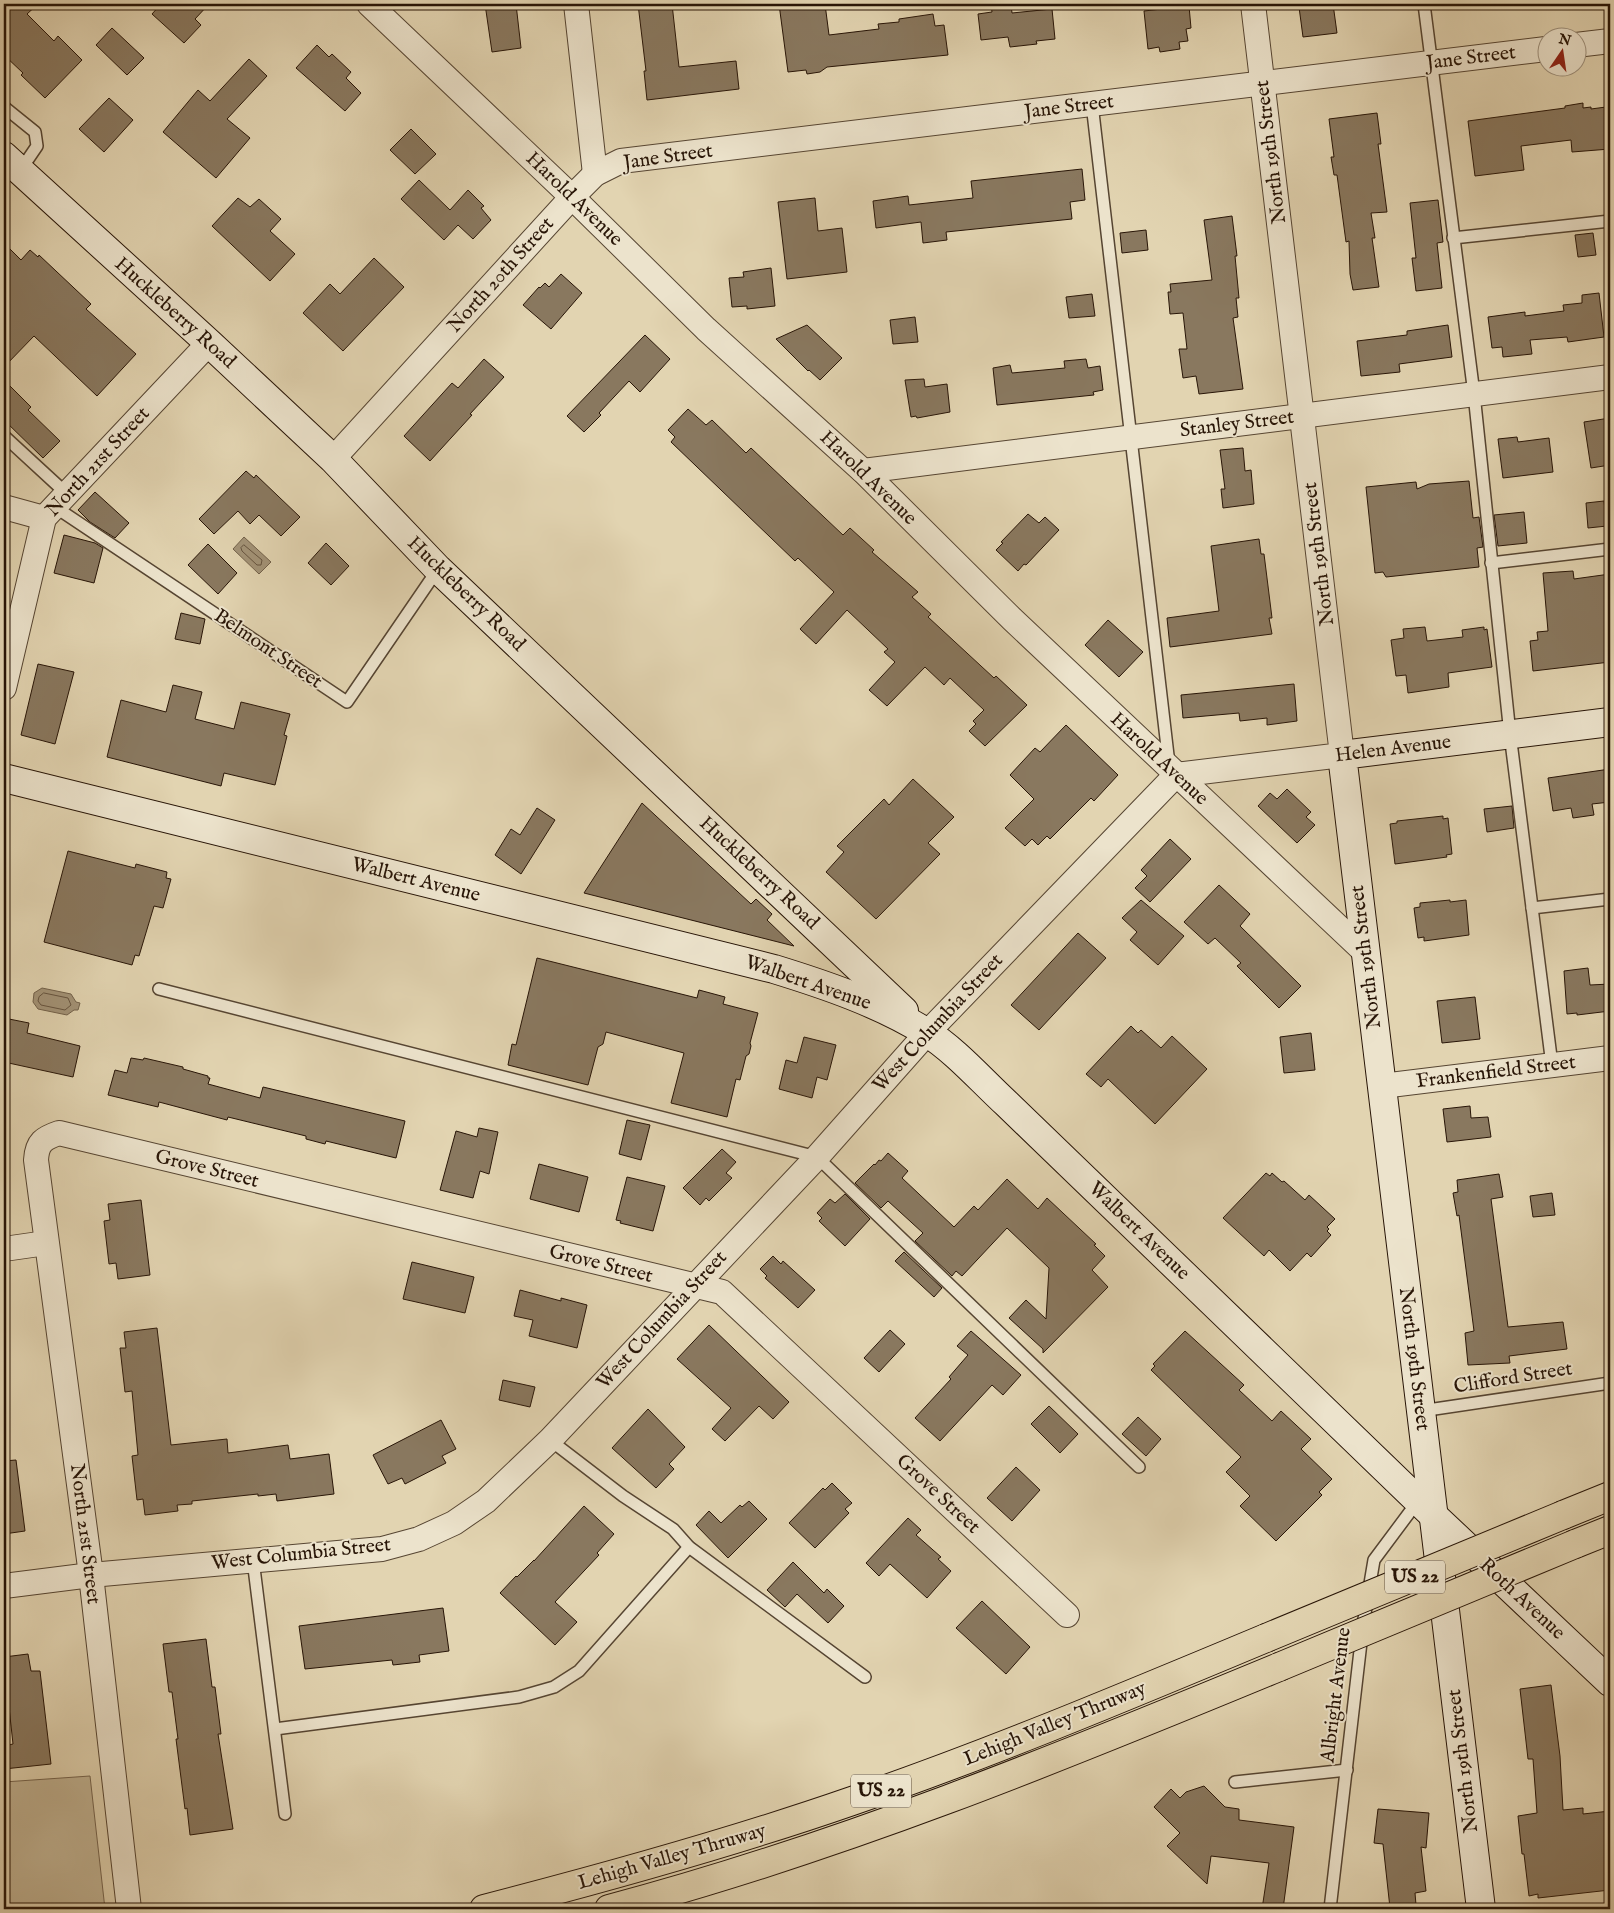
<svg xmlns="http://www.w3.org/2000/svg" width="1614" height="1913" viewBox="0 0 1614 1913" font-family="'IM FELL English',serif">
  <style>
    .green { fill: #c2b494; stroke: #75644e }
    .water { fill: #a39377; stroke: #72614a }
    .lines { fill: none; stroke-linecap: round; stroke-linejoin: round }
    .shore { stroke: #66543f; stroke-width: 1 }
    .building { fill: #89785f; stroke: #281507 }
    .lane-casing { stroke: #564532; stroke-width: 14 }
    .street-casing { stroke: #564532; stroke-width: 26 }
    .secondary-casing { stroke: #281507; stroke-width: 30 }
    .highway-casing { stroke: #281507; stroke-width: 30 }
    .lane { stroke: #ece3cc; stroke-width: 11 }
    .street { stroke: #ece3cc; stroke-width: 24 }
    .secondary { stroke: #ece3cc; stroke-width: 28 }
    .highway { stroke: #e2d4b1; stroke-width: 28 }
    .highway-bridge-casing { stroke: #281507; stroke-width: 30; stroke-linecap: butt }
    .highway-bridge { stroke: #e2d4b1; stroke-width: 28 }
    .labels { text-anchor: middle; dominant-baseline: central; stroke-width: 4; stroke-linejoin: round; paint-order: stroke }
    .shield { fill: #ece3cc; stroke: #635342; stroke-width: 1 }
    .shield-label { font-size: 19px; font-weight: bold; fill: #281507 }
    .street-label { font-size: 20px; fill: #281507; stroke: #ece3cc }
  </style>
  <rect width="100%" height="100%" fill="#e2d4b1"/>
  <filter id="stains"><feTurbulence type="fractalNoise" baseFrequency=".004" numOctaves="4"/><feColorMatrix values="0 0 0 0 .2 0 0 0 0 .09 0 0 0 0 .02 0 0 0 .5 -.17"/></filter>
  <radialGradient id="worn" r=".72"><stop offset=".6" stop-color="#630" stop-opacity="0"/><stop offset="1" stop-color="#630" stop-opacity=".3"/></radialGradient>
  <path class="green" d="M90 1776 105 1909H4V1782Z"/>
  <g class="water">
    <path d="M244 537 271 562 259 574 233 549Z"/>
    <path d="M42 988 71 994 76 1002 80 1003 78 1010H74L67 1015 38 1009 33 1002 34 993Z"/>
  </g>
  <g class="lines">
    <g class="shore">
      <path d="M244 545 262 560 261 565H257L242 551 241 548Z"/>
      <path d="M44 993 68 998 71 1005 65 1010 41 1005 38 1001 39 997Z"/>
    </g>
  </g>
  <g class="building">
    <path d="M13 4H38L27 14 54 41 58 36 82 60 45 98 21 75 23 73 4 55V13Z"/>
    <path d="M161 4H209L195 19 201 25 184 43 152 14Z"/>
    <path d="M485 4H516L521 48 492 52Z"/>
    <path d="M638 4H672L679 67 736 61 739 89 647 100 644 71H646Z"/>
    <path d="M779 4H825L829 35 879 29 878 24 899 22V19L933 14 935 26 944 25 948 55 827 67 820 72 807 74 806 70 788 72Z"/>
    <path d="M991 4H1011L1012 13 1052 9 1055 39 1036 41 1037 44 1010 47 1008 37 981 40 978 14 992 12Z"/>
    <path d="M1325 4H1333L1337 33 1303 37 1299 7Z"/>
    <path d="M1189 6 1191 28 1186 29 1188 41 1179 42 1180 49 1160 52 1159 47 1148 49 1144 11Z"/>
    <path d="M112 28 144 58 127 75 96 45Z"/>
    <path d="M317 45 329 57 332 54 351 72 346 78 361 93 345 111 296 68Z"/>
    <path d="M249 59 267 76 227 119 250 138 216 178 163 132 198 90 210 101Z"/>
    <path d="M109 98 133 120 104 152 79 129Z"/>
    <path d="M1583 103V108L1591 107V109L1606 107 1610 149 1572 152 1571 140 1521 146 1524 170 1475 176 1468 121 1565 108V106Z"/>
    <path d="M1377 113 1381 144H1378L1387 212 1371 213 1375 238H1372L1379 287 1353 290 1350 274 1349 241 1346 242 1337 175H1334L1331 157H1334L1329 119Z"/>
    <path d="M411 129 436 154 415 174 390 150Z"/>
    <path d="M1082 169 1085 200 1070 202 1072 219 946 232 947 240 923 243 921 222 876 228 873 201 908 196 909 205 973 198 971 181Z"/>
    <path d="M419 180 450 210 468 190 484 206 481 208 491 220 473 239 458 225 444 240 401 199Z"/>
    <path d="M238 198 250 207 259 199 281 219 270 231 295 254 270 281 212 226Z"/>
    <path d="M815 198 818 231 842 228 847 272 787 279 778 202Z"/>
    <path d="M1438 200 1443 242 1437 243 1442 288 1416 291 1412 258H1416L1410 203Z"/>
    <path d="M1232 216 1237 256H1235L1239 298H1236L1238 317 1233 318 1243 389 1199 394 1196 376 1183 378 1179 349H1187L1183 313 1170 314 1168 292H1171L1170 284 1212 280 1204 220Z"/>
    <path d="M1146 230 1148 250 1122 253 1120 233Z"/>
    <path d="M1593 233 1596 255 1578 257 1575 235Z"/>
    <path d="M4 243 21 260 30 250 38 257 39 255 91 304 86 309 136 354 97 396 34 336 4 367Z"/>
    <path d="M374 258 404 287 343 351 303 313 330 284 340 294Z"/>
    <path d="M771 268 775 306 747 309V306L732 307 729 278 744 277 743 272Z"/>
    <path d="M561 274 582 293 551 329 523 305 539 287 540 288 545 283 549 287Z"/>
    <path d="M1599 293 1604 337 1568 342 1567 337 1530 340 1532 354 1503 357 1502 347 1492 348 1488 317 1525 312V316L1564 311 1563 305 1582 303V295Z"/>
    <path d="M1092 294 1095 316 1069 318 1066 297Z"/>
    <path d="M915 317 918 342 893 344 890 320Z"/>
    <path d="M807 325 842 358 820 380 809 370 808 371 776 339Z"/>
    <path d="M1448 325 1452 357 1399 364 1400 372 1361 376 1357 341 1407 335V331Z"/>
    <path d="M645 335 670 359 640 392 629 381 599 413 601 415 584 432 567 416Z"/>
    <path d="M484 359 504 377 470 414 472 415 430 461 404 436 452 383 458 388Z"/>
    <path d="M1086 359 1088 368 1100 366 1103 390 1093 392 1094 395 997 405 993 368 1010 365 1012 373 1065 368 1064 361Z"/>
    <path d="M924 379 925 387 947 384 950 412 917 418 916 416 911 417 905 380Z"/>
    <path d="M4 380 31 407 28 410 60 441 43 458 4 420Z"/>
    <path d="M688 409 706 425 712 420 746 453 751 448 843 535 850 528 874 550 872 552 918 592 912 597 931 614 928 617 994 678 996 676 1027 705 985 746 969 731 976 724 973 721 984 710 950 678 944 685 925 667 887 706 869 690 895 662 884 652 888 649 847 610 816 644 800 629 834 592 798 558 795 561 671 442 675 437 668 430Z"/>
    <path d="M1610 418V465L1591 468 1584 422Z"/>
    <path d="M1517 437 1518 442 1549 438 1553 472 1503 478 1498 439Z"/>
    <path d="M1243 448 1245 471 1251 470 1254 504 1223 508 1221 489H1225L1220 450Z"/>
    <path d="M246 471 254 478 256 475 300 517 281 536 259 515 250 524 238 511 214 534 199 519Z"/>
    <path d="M1469 481 1473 518 1479 517 1483 547 1477 548 1479 567 1386 577 1383 572 1375 573 1366 487 1416 482 1417 489 1429 484Z"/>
    <path d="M95 492 129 523 115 538 90 522 78 510Z"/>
    <path d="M1604 501 1607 526 1588 528 1586 503Z"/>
    <path d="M1524 512 1527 543 1498 546 1494 515Z"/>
    <path d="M1028 514 1039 523 1045 517 1059 530 1026 565 1024 564 1018 571 996 550 1003 543 1001 542Z"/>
    <path d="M64 535 95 543 103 548 94 583 54 573Z"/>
    <path d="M1259 539 1261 554H1264L1272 618H1269L1272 634 1170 647 1167 618 1219 611 1211 546Z"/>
    <path d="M326 543 349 566 331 585 308 563Z"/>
    <path d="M208 544 237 573 218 594 188 565Z"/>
    <path d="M1573 571 1574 579 1610 574V662L1533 671 1530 641 1538 640 1537 632 1548 631 1543 573Z"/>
    <path d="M181 613 205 619 200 644 175 639Z"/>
    <path d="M1108 620 1143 652 1119 677 1085 645Z"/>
    <path d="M1425 627 1427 641 1463 637 1462 630 1484 627V630L1487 629 1492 667 1448 673 1449 687 1408 693 1406 675 1396 676 1391 640 1404 638 1403 629Z"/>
    <path d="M38 664 74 672 55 744 21 735Z"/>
    <path d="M1294 684 1297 721 1267 725V718L1240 721 1239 713 1183 718 1181 695Z"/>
    <path d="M173 685 202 692 195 719 234 729 241 702 290 714 284 735 287 736 275 785 224 773 221 786 107 757 121 700 166 712Z"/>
    <path d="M1066 725 1118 775 1094 801 1091 798 1050 839 1047 836 1038 845 1032 839 1025 846 1005 828 1034 799 1010 775 1035 748 1040 752Z"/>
    <path d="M1610 769V802L1592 804 1594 815 1573 818 1571 808 1553 811 1548 778Z"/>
    <path d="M913 779 954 817 928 843 940 854 876 919 826 872 844 852 837 846 884 799 889 805Z"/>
    <path d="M1287 789 1311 812 1306 817 1315 825 1297 843 1258 806 1270 793 1277 799Z"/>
    <path d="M642 803 751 904 756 899 772 914 767 920 794 946 584 893Z"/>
    <path d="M1512 806 1514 828 1487 832 1484 809Z"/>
    <path d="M537 808 555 820 521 874 495 855 511 829 520 835Z"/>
    <path d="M1443 816V819L1448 818 1452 854 1446 855 1447 857 1395 864 1390 824 1397 823V821Z"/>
    <path d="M1170 839 1191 859 1150 902 1135 888 1147 876 1141 870Z"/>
    <path d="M68 851 135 868 136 864 167 872 166 878 171 879 163 908 154 906 139 956 135 955 132 965 44 942Z"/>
    <path d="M1219 885 1250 914 1240 926 1301 986 1279 1008 1237 966 1241 963 1215 938 1208 944 1184 922Z"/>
    <path d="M1141 900 1184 936 1158 965 1130 940 1137 932 1122 918Z"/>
    <path d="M1450 900V902L1466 900 1469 935 1424 941V937L1418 938 1414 908 1420 907V903Z"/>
    <path d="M1078 933 1106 958 1039 1030 1011 1005Z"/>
    <path d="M537 958 697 998 699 990 725 997 723 1004 758 1013 750 1043 751 1046 749 1054 746 1056 740 1080 736 1079 727 1117 671 1103 684 1053 606 1032 603 1044 598 1047 588 1085 508 1065 512 1044 516 1045Z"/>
    <path d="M1588 968 1590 985 1610 984V1011L1577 1015V1013L1567 1014 1564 971Z"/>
    <path d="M1475 997 1480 1039 1442 1043 1437 1001Z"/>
    <path d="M4 1018 29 1023 27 1033 80 1046 73 1077 4 1062Z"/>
    <path d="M1131 1026 1138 1033 1141 1030 1161 1048 1172 1036 1207 1069 1155 1124 1108 1079 1101 1087 1086 1074Z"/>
    <path d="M1311 1033 1315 1070 1284 1073 1280 1037Z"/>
    <path d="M804 1037 836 1045 827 1080 817 1077 812 1098 779 1089 786 1060 797 1063Z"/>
    <path d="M131 1058 143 1060 144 1058 183 1067V1069L208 1076V1078H210L208 1084 260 1098 263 1087 405 1121 396 1158 326 1141 325 1144 306 1139V1136L228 1117 227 1120 159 1102 158 1107 108 1095 115 1070 127 1073Z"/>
    <path d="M1470 1106 1471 1118 1488 1117 1491 1137 1447 1142 1443 1109Z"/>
    <path d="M627 1120 650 1125 641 1160 619 1154Z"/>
    <path d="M479 1128 498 1132 489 1174 480 1171 473 1198 440 1190 456 1131 477 1137Z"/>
    <path d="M722 1149 736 1162 726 1173 732 1178 709 1201 706 1198 700 1205 683 1188Z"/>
    <path d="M888 1153 908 1171 902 1178 954 1227 974 1206 978 1210 1007 1179 1038 1209 1047 1198 1096 1244 1094 1245 1105 1256 1092 1270 1108 1287 1043 1353V1349L1009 1318 1026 1300 1046 1319 1049 1268 1007 1228 962 1276 956 1271 952 1276 915 1241 923 1233 888 1201 881 1208 855 1183 874 1164 875 1165 879 1160 881 1161Z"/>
    <path d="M539 1164 588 1177 579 1212 530 1199Z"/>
    <path d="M1266 1173 1270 1176 1272 1173 1282 1182 1284 1181 1305 1200 1309 1195 1335 1219 1327 1227 1329 1229 1327 1231 1331 1235 1311 1257 1307 1253 1290 1271 1269 1250 1264 1256 1223 1218Z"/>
    <path d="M1499 1174 1503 1197 1491 1199 1508 1327 1563 1322 1567 1349 1509 1356 1510 1363 1468 1365 1465 1333 1474 1331 1459 1215 1457 1216 1453 1193 1458 1192 1457 1180Z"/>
    <path d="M627 1177 665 1186 653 1231 620 1223 621 1221 616 1220Z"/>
    <path d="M1552 1193 1555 1215 1533 1217 1530 1196Z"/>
    <path d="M845 1194 870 1219 845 1246 819 1221 822 1218 817 1213 830 1199 835 1203Z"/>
    <path d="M141 1200 150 1275 118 1279 116 1263 109 1264 104 1221 110 1220 108 1204Z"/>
    <path d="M904 1252 942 1288 934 1297 895 1261Z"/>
    <path d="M773 1256 781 1264 783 1261 815 1290 798 1308 765 1278 767 1276 760 1269Z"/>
    <path d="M412 1262 474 1277 465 1313 403 1299Z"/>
    <path d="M520 1290 561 1301V1298L587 1305 577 1348 529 1336 533 1320 514 1316Z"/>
    <path d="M709 1325 789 1402 773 1419 759 1406 725 1441 712 1429 731 1408 677 1359Z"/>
    <path d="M157 1328 171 1445 227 1439 228 1453 288 1445 290 1459 329 1454 334 1494 277 1501 276 1494 258 1496V1494L192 1501V1504L177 1505 178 1511 145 1515 143 1499 137 1500 132 1456 138 1455 132 1391 125 1392 120 1348H126L124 1332Z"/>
    <path d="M890 1330 905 1344 879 1372 864 1358Z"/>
    <path d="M971 1331 1021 1375 1003 1395 992 1385 940 1441 915 1418 951 1379 949 1377 968 1355 957 1346Z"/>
    <path d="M1185 1331 1244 1385 1239 1390 1272 1421 1281 1411 1311 1439 1301 1449 1332 1479 1319 1492 1322 1495 1276 1541 1240 1506 1250 1496 1226 1472 1241 1457 1151 1370 1155 1366 1153 1364Z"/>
    <path d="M503 1380 535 1387 530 1407 499 1400Z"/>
    <path d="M1049 1406 1078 1434 1060 1453 1031 1424Z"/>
    <path d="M648 1409 685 1447 669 1464 674 1469 656 1488 612 1448Z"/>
    <path d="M1138 1417 1161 1439 1146 1456 1122 1434Z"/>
    <path d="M441 1420 456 1449 442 1456 446 1463 405 1484 402 1478 388 1484 373 1455Z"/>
    <path d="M16 1460 25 1531 4 1534V1461Z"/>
    <path d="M1016 1467 1040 1490 1012 1521 987 1498Z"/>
    <path d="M832 1483 852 1503 845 1509 849 1513 815 1548 789 1523 823 1488 825 1490Z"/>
    <path d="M749 1501 767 1519 728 1558 696 1525 709 1511 721 1523 740 1505 742 1507Z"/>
    <path d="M584 1506 614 1534 597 1553 599 1555 555 1602 577 1622 555 1645 500 1593 516 1576 517 1577 534 1560V1561Z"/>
    <path d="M908 1518 921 1530 916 1535 941 1557 938 1559 951 1571 927 1598 890 1564 879 1576 866 1563Z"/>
    <path d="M793 1562 824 1593 827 1589 844 1606 828 1623 797 1594 785 1607 767 1590Z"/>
    <path d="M982 1601 1030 1647 1006 1674 956 1628Z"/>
    <path d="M443 1608 449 1651 419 1655 420 1662 393 1665 392 1660 305 1669 299 1626Z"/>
    <path d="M206 1639 212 1687H215L221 1734H218L233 1829 190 1835 187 1808 185 1809 176 1739H178L172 1692H169L163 1644Z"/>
    <path d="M28 1654 31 1671H40L51 1764 4 1769V1746L13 1744 8 1698 4 1699V1657Z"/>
    <path d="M1551 1685 1560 1756 1563 1810 1583 1808V1814L1610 1811V1890L1538 1898V1894L1529 1896 1524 1854H1522L1518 1816 1537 1813 1533 1759H1528L1520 1689Z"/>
    <path d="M1204 1786 1225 1807 1239 1809V1820L1294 1827 1283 1909H1262L1269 1863 1211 1856 1207 1884 1167 1846 1180 1833 1154 1807 1171 1789 1180 1798 1186 1792Z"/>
    <path d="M1378 1809 1429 1813 1426 1848 1421 1847 1426 1891 1415 1893 1416 1905 1390 1908 1383 1844 1374 1843Z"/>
  </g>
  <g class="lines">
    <g class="lane-casing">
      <g id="lane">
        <path d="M1424 4 1474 394 1510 734 1552 1065"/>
        <path d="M1092 104 1169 764"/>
        <path d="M4 107 35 132 37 146 20 171"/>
        <path d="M1453 238 1610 221"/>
        <path d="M4 436 67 494"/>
        <path d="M55 507 347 702 438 569"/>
        <path d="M1491 563 1610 549"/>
        <path d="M1532 908 1610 899"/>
        <path d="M159 989 817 1157 1139 1467"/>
        <path d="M1421 1411 1610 1383"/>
        <path d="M550 1440 623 1496 673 1529 689 1547 865 1677"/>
        <path d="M253 1560 285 1814"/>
        <path d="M275 1729 519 1697 554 1687 579 1671 689 1547"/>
        <path d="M1235 1782 1347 1770"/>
        <path d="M1330 1909 1363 1625 1374 1560 1418 1501"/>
      </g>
    </g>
    <g class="street-casing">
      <g id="street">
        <path d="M369 4 572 197 706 329 863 471 1012 619 1366 953"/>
        <path d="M576 4 595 174"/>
        <path d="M1576 45 1610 41"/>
        <path d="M333 459 572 197 595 174 621 161 1546 49"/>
        <path d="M863 471 1610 377"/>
        <path d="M4 507 44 518"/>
        <path d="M4 688 44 518 209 343"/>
        <path d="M1382 1086 1610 1058"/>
        <path d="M4 1249 46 1243"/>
        <path d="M4 1586 91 1575 382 1549 419 1539 454 1523 486 1501 550 1440 817 1157 927 1033 1176 775 1342 755 1253 4"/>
        <path d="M129 1909 91 1575 36 1160C37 1142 44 1138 59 1133L722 1292 1067 1615"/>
      </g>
    </g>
    <g class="secondary-casing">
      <g id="secondary">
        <path d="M4 156 209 343 333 459 438 569 904 1011"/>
        <path d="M4 778 774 969C826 985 879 1003 926 1032 955 1050 981 1080 1006 1103L1434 1516 1610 1682"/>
        <path d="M1481 1909 1342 755 1610 722"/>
      </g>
    </g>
    <g class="highway-casing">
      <g id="highway">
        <path d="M1563 1515 1610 1496"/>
        <path d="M1575 1544 1610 1530"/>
        <path d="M484 1909C608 1877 731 1843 852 1801 992 1753 1129 1695 1266 1638"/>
        <path d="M609 1909C839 1848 1059 1758 1279 1667"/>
      </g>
    </g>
    <use href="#lane" class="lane"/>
    <use href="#street" class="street"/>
    <use href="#secondary" class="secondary"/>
    <use href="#highway" class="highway"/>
    <g class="highway-bridge-casing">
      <g id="highway-bridge">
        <path d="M1266 1638 1563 1515"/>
        <path d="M1279 1667 1575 1544"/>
      </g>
    </g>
    <use href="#highway-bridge" class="highway-bridge"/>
  </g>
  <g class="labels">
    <g class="shield">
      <rect x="1385" y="1560.5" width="60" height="33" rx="4"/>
      <rect x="851" y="1774.5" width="60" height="33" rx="4"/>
    </g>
    <g class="shield-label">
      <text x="1415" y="1577">US 22</text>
      <text x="881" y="1791">US 22</text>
    </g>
    <g class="street-label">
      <text transform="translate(1471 58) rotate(-7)">Jane Street</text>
      <text transform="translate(1069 107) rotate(-7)">Jane Street</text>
      <text transform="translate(1271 152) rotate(-97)">North 19th Street</text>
      <text transform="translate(668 157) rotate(-8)">Jane Street</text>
      <text transform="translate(574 199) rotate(44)">Harold Avenue</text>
      <text transform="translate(501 275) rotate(-48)">North 20th Street</text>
      <text transform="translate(175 313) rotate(42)">Huckleberry Road</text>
      <text transform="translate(1237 424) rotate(-7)">Stanley Street</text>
      <text transform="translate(98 462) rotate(-47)">North 21st Street</text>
      <text transform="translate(868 478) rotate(44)">Harold Avenue</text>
      <text transform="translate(1319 554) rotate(-97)">North 19th Street</text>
      <text transform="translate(466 594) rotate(44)">Huckleberry Road</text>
      <text transform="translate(268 649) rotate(34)">Belmont Street</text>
      <text transform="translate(1393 749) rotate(-7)">Helen Avenue</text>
      <text transform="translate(1159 759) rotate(43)">Harold Avenue</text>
      <text transform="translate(759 873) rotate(43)">Huckleberry Road</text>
      <text transform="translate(416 880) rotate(14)">Walbert Avenue</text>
      <text transform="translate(1366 957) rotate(-97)">North 19th Street</text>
      <text transform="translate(808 983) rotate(19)">Walbert Avenue</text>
      <text transform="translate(938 1023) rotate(-47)">West Columbia Street</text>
      <text transform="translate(1496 1072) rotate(-7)">Frankenfield Street</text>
      <text transform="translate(207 1169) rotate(14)">Grove Street</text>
      <text transform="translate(1139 1231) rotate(44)">Walbert Avenue</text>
      <text transform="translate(601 1264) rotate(14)">Grove Street</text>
      <text transform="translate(662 1320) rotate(-47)">West Columbia Street</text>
      <text transform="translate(1414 1359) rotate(83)">North 19th Street</text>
      <text transform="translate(1513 1378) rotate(-9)">Clifford Street</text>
      <text transform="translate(938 1494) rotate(43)">Grove Street</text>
      <text transform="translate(85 1534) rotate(83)">North 21st Street</text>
      <text transform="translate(301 1554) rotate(-6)">West Columbia Street</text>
      <text transform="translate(1522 1599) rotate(43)">Roth Avenue</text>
      <text transform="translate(1336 1695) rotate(-83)">Albright Avenue</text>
      <text transform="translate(1055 1724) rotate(-22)">Lehigh Valley Thruway</text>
      <text transform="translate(1463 1761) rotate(-97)">North 19th Street</text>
      <text transform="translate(672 1857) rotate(-16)">Lehigh Valley Thruway</text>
    </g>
  </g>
  <rect width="1614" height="1913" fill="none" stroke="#e2d4b1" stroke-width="20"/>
  <rect x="5" y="5" width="1604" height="1903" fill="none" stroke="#281507" stroke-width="2.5"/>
  <rect x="10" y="10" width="1594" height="1893" fill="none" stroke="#281507"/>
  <g transform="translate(1562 52) rotate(13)"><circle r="24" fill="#ece3cc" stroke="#9e917d"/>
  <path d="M0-4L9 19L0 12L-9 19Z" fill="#8f2418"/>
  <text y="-8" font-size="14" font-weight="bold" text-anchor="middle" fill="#281507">N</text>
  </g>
  <rect width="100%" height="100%" filter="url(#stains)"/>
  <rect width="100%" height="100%" fill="url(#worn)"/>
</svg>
